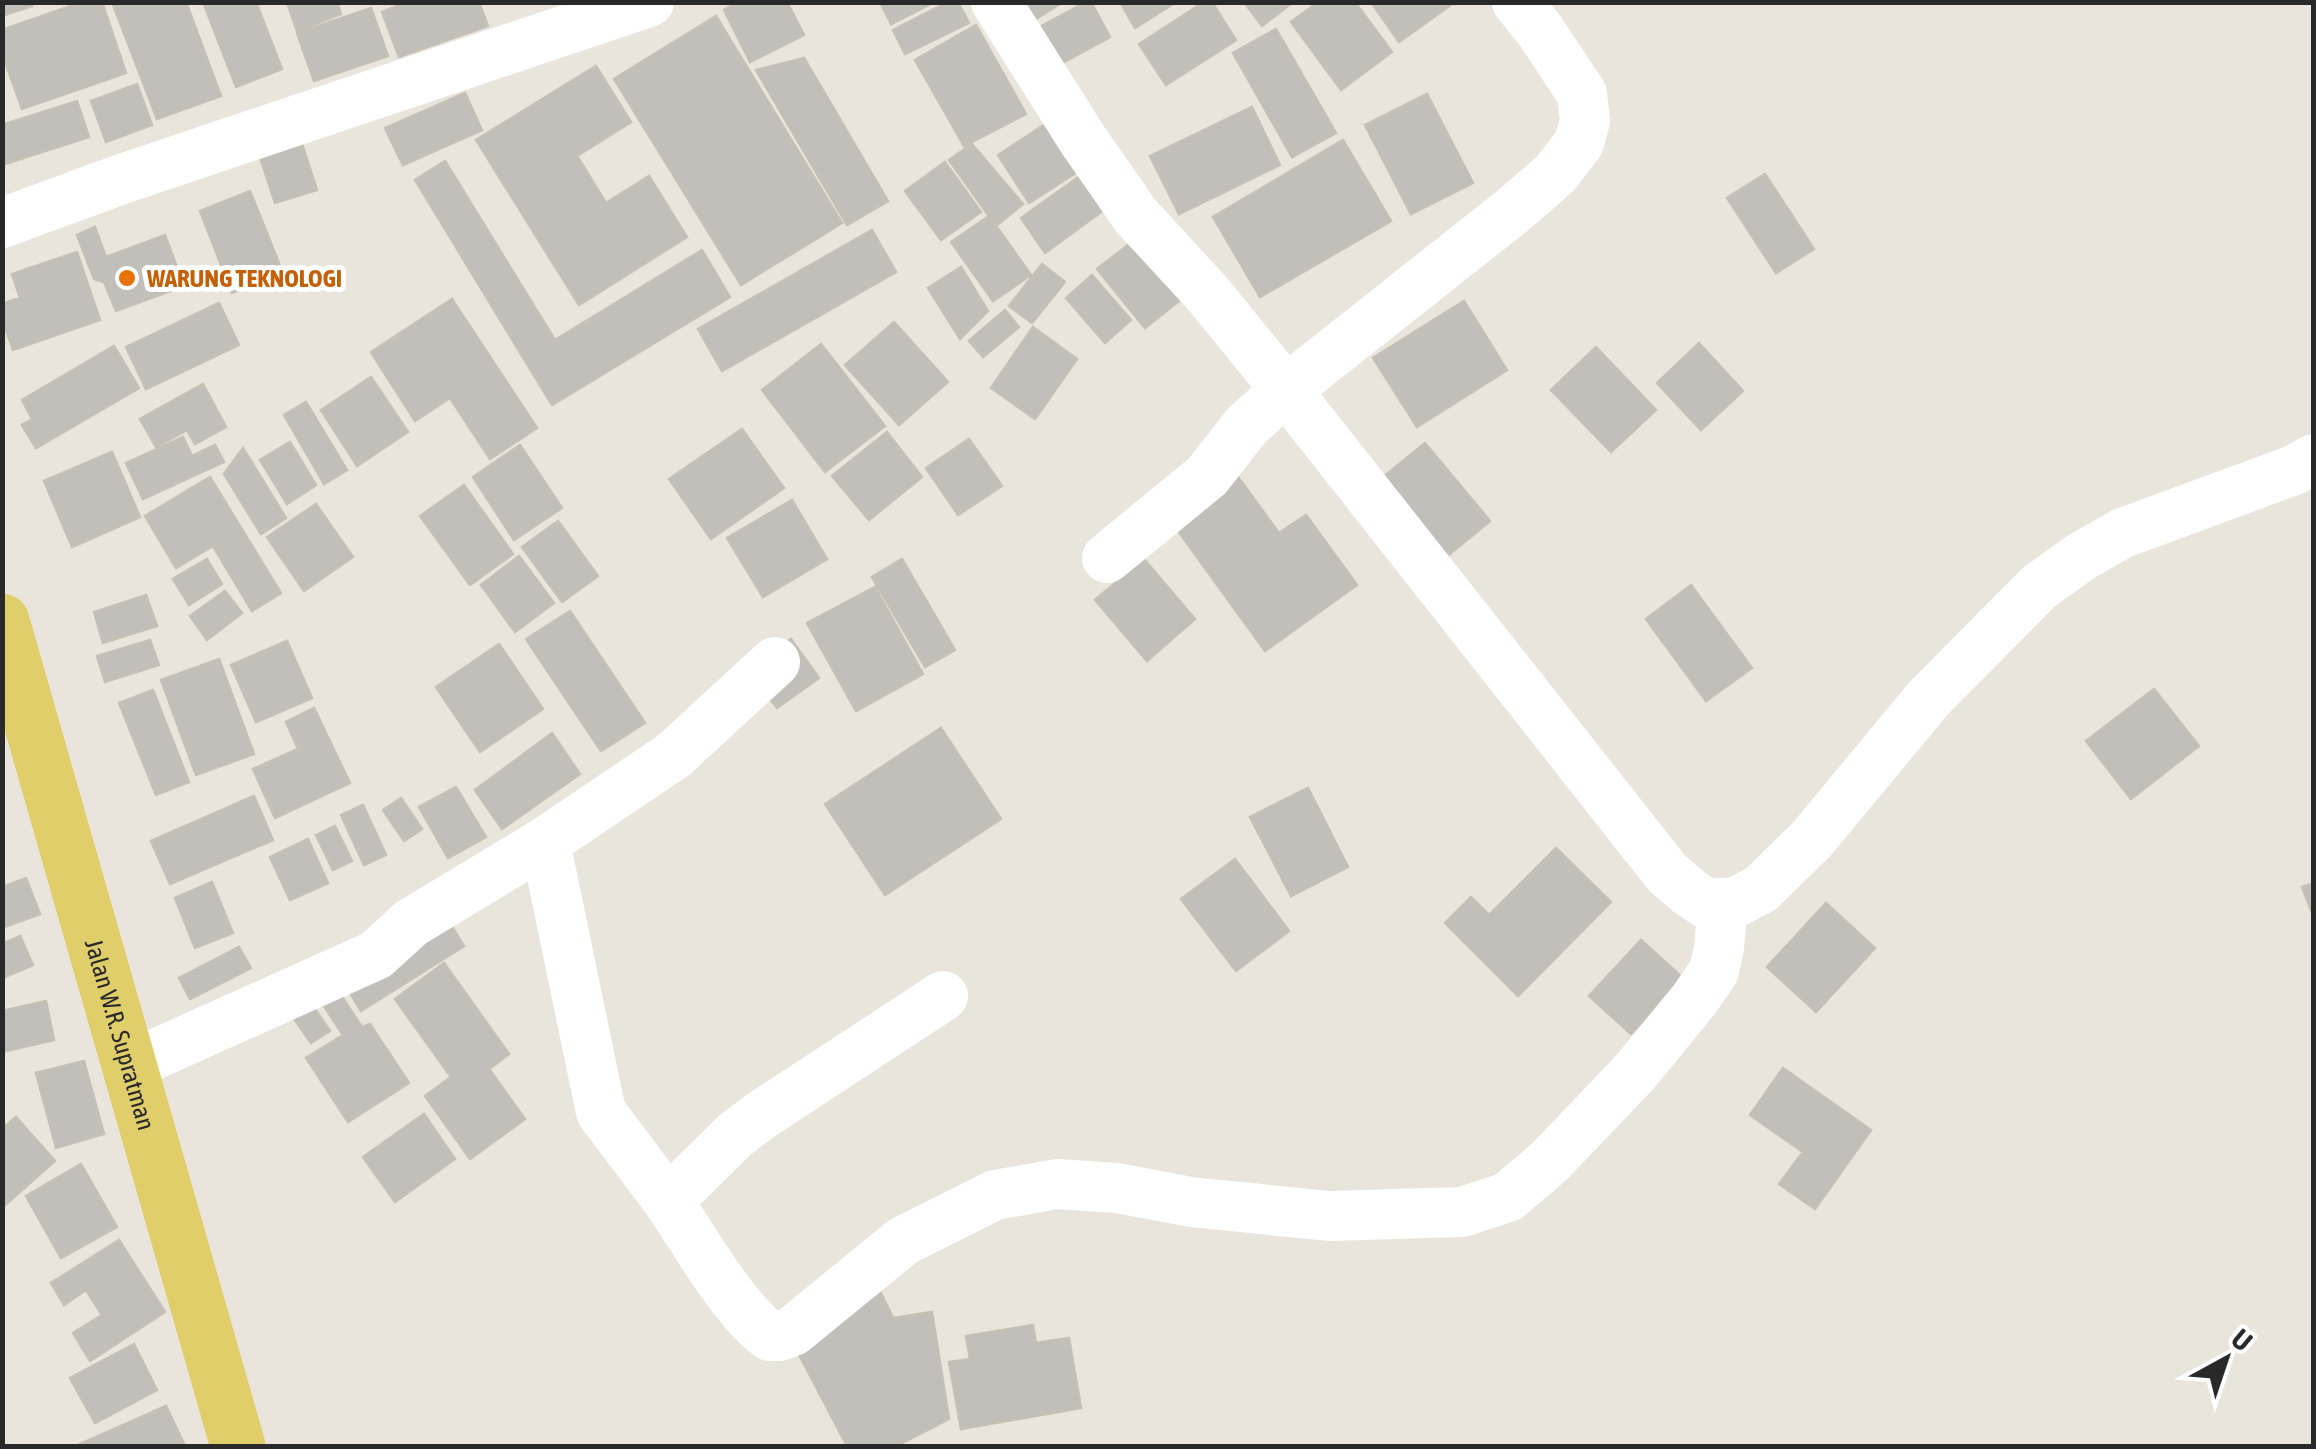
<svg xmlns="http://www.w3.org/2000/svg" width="2316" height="1449" font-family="'Asap Condensed',sans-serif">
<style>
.building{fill:#c2beb9;stroke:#c4c0b6;stroke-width:2.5}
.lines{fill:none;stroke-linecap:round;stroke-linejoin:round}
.street{stroke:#fff;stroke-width:50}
.primary{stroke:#e0ce6b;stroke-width:55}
.food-dot{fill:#e8710a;stroke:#fff;stroke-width:4}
.labels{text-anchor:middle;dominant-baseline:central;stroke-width:10;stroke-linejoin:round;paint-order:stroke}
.food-label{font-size:25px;font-weight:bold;fill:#c56008;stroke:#fff;text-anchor:start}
.street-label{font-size:25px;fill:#292929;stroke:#fff}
</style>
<rect width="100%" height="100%" fill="#e9e5dc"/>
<path class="building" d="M2 2H31L32 6 2 16Z
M82 2H102L126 73 22 109 2 53V30Z
M112 2H186L221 96 157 119Z
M203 2H256L282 69 236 87Z
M287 2H337L341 14 297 31Z
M407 2H479L488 26 399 57 382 12Z
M738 2H787L804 35 750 62 724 10Z
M880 2H935L891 24Z
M948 2H958L969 23 905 54 893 30Z
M1019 2H1063L1031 22Z
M1086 2H1091L1110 37 1055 67 1036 29Z
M1120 2H1176L1135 28Z
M1204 2H1212L1236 40 1166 85 1139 44Z
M1244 2H1293L1262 26Z
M1318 2H1355L1392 52 1341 90 1291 22Z
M1371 2H1455L1399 42Z
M371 8 388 56 314 81 297 33Z
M716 16 842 223 741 285 614 79Z
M976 25 1026 114 964 146 915 60Z
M1276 29 1336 133 1292 157 1233 53Z
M804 58 888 201 847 225 756 70Z
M596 66 631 122 577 156 606 203 649 176 687 237 579 305 476 140Z
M137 84 152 125 106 142 91 101Z
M465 93 482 130 403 165 385 128Z
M1427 94 1473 183 1411 214 1365 125Z
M77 101 89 137 2 165V125Z
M1252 107 1280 165 1179 214 1150 156Z
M1047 123 1079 171 1029 203 998 155Z
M1343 140 1391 221 1260 297 1213 217Z
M302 144 317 190 275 203 260 157Z
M972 144 1023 204 996 226 949 160Z
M445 161 555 340 702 250 730 297 552 405 415 180Z
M945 162 981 212 941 240 905 191Z
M1084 173 1108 207 1045 253 1021 218Z
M1765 174 1814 249 1776 273 1727 198Z
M250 191 283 273 232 293 200 211Z
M989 216 1031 275 993 301 951 242Z
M95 227 106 257 165 235 184 286 116 311 104 282 94 279 77 235Z
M872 230 896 272 722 371 698 329Z
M1137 238 1184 297 1145 328 1097 269Z
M77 252 100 320 13 350 2 319V304L20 298 12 274Z
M1042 264 1065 282 1032 323 1009 306Z
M961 267 988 311 960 339 928 288Z
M1092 275 1131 320 1105 343 1066 298Z
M452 299 537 428 490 459 450 398 415 421 371 352Z
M1464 301 1507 370 1417 427 1373 358Z
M219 303 239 345 146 389 126 347Z
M1005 310 1019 327 983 357 969 341Z
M894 322 948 382 899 425 845 365Z
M1033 327 1077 359 1035 419 991 388Z
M1699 343 1743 391 1701 430 1657 383Z
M821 344 885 426 825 472 762 390Z
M114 346 139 388 36 448 22 425 32 419 22 400Z
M1596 347 1656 410 1611 452 1551 390Z
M371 377 408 432 357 466 321 410Z
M203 384 226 427 195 444 187 430 156 447 140 419Z
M306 402 347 470 324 484 284 415Z
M742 429 784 488 711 539 669 479Z
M887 432 922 477 869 520 832 476Z
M183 437 192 456 215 445 224 462 143 499 126 463Z
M969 439 1002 486 958 515 926 468Z
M290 442 316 485 287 504 260 460Z
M1425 443 1490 521 1446 557 1382 478Z
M520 445 562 508 514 540 473 477Z
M243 448 286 518 261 534 224 474Z
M112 452 140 517 72 547 44 481Z
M1233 470 1279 533 1306 515 1357 585 1265 651 1168 517Z
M210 477 281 593 252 611 213 546 176 568 145 516Z
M464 485 513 554 470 585 420 516Z
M792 500 827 559 763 597 727 538Z
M316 504 353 557 304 591 267 537Z
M558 521 598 576 562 602 522 547Z
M519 556 554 603 515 632 481 585Z
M207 559 222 584 189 605 173 579Z
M902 559 955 650 925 667 872 577Z
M1144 559 1195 619 1147 661 1095 600Z
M1691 585 1752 668 1706 701 1646 619Z
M875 587 923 674 856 711 807 623Z
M225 591 242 613 207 640 190 616Z
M146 595 157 626 103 643 94 612Z
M570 611 645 723 601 751 526 639Z
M791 639 819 678 777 708 748 670Z
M150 640 159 665 105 682 97 656Z
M287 641 312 698 256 722 231 665Z
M499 644 543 709 480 752 436 687Z
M219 659 254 754 196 775 161 680Z
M2154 689 2199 746 2131 799 2086 741Z
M153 690 189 782 156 795 119 703Z
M314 708 350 783 275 818 253 769 298 749 286 722Z
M941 728 1001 819 885 895 825 804Z
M552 733 580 774 502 829 475 790Z
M456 787 486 837 448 858 419 807Z
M1308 788 1348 867 1291 896 1250 817Z
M254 796 273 840 170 884 151 841Z
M401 798 422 829 404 841 383 810Z
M363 805 386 855 364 865 341 815Z
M335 826 352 861 333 870 316 835Z
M308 839 328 883 290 900 270 857Z
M1556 848 1611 902 1518 996 1445 923 1471 897 1489 915Z
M1235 859 1289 931 1236 971 1181 899Z
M26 878 40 914 2 928V887Z
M212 882 233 933 195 948 175 898Z
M2314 883V918L2302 887Z
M1826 903 1875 948 1816 1012 1767 967Z
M440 907 464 946 361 1011 337 972Z
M20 936 33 965 2 978V944Z
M1641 940 1683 978 1631 1034 1589 996Z
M239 947 251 968 190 999 179 978Z
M444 963 509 1054 489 1069 525 1119 470 1159 425 1096 451 1077 395 999Z
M327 974 362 1027 370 1024 409 1083 348 1122 306 1058 343 1035 310 985Z
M305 995 330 1031 311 1043 286 1007Z
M46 1001 54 1040 2 1052V1011Z
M84 1061 104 1134 56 1148 36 1073Z
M1783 1068 1871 1130 1815 1209 1779 1184 1803 1152 1750 1115Z
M424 1114 455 1159 395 1202 363 1157Z
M16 1117 55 1161 3 1207 2 1129Z
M81 1164 117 1227 61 1258 26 1196Z
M119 1240 165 1312 90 1361 73 1333 102 1315 86 1290 64 1305 51 1283Z
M881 1293 893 1318 932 1312 949 1419 896 1446H847L796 1349 819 1322Z
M1033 1325 1036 1343 1069 1338 1081 1408 961 1429 949 1362 970 1359 966 1336Z
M134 1344 157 1390 95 1423 70 1378Z
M166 1406 185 1446H76Z"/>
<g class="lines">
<path class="street" d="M996 2 1083 140 1136 216 1207 293 1286 390 1667 873 1689 892 1707 904 1736 902 1761 889 1812 839 1928 699 2039 587 2082 556 2123 533 2294 470 2314 459
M2 223 122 179 649 2
M1107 558 1207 476 1247 425 1286 390 1516 208 1555 174 1579 143 1585 121 1582 94 1541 32 1517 2
M545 842 601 1112 668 1201
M943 996 760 1116 735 1135 668 1201C695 1241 733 1309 770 1336H780L793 1331 903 1241 995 1195 1057 1184 1117 1188 1191 1202 1329 1216 1462 1212 1508 1197 1549 1162 1635 1072 1694 1000 1714 971 1719 948 1723 903
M129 1066 376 955 411 923 545 842 674 755 775 662"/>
<path class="primary" id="s1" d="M2 621 238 1446"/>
</g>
<circle class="food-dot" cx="127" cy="278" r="10"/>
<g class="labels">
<g class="food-label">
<text x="147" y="278">WARUNG TEKNOLOGI</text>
</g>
<g class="street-label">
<text stroke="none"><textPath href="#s1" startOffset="430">Jalan W.R. Supratman</textPath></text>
</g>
</g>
<rect width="2316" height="1449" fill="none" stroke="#292929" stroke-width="10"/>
<g transform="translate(2226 1359) rotate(40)" stroke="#ffffff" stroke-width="8" paint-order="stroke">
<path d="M0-8L18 38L0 25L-18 38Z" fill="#292929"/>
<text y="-15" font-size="28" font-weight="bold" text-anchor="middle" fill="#292929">U</text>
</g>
</svg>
